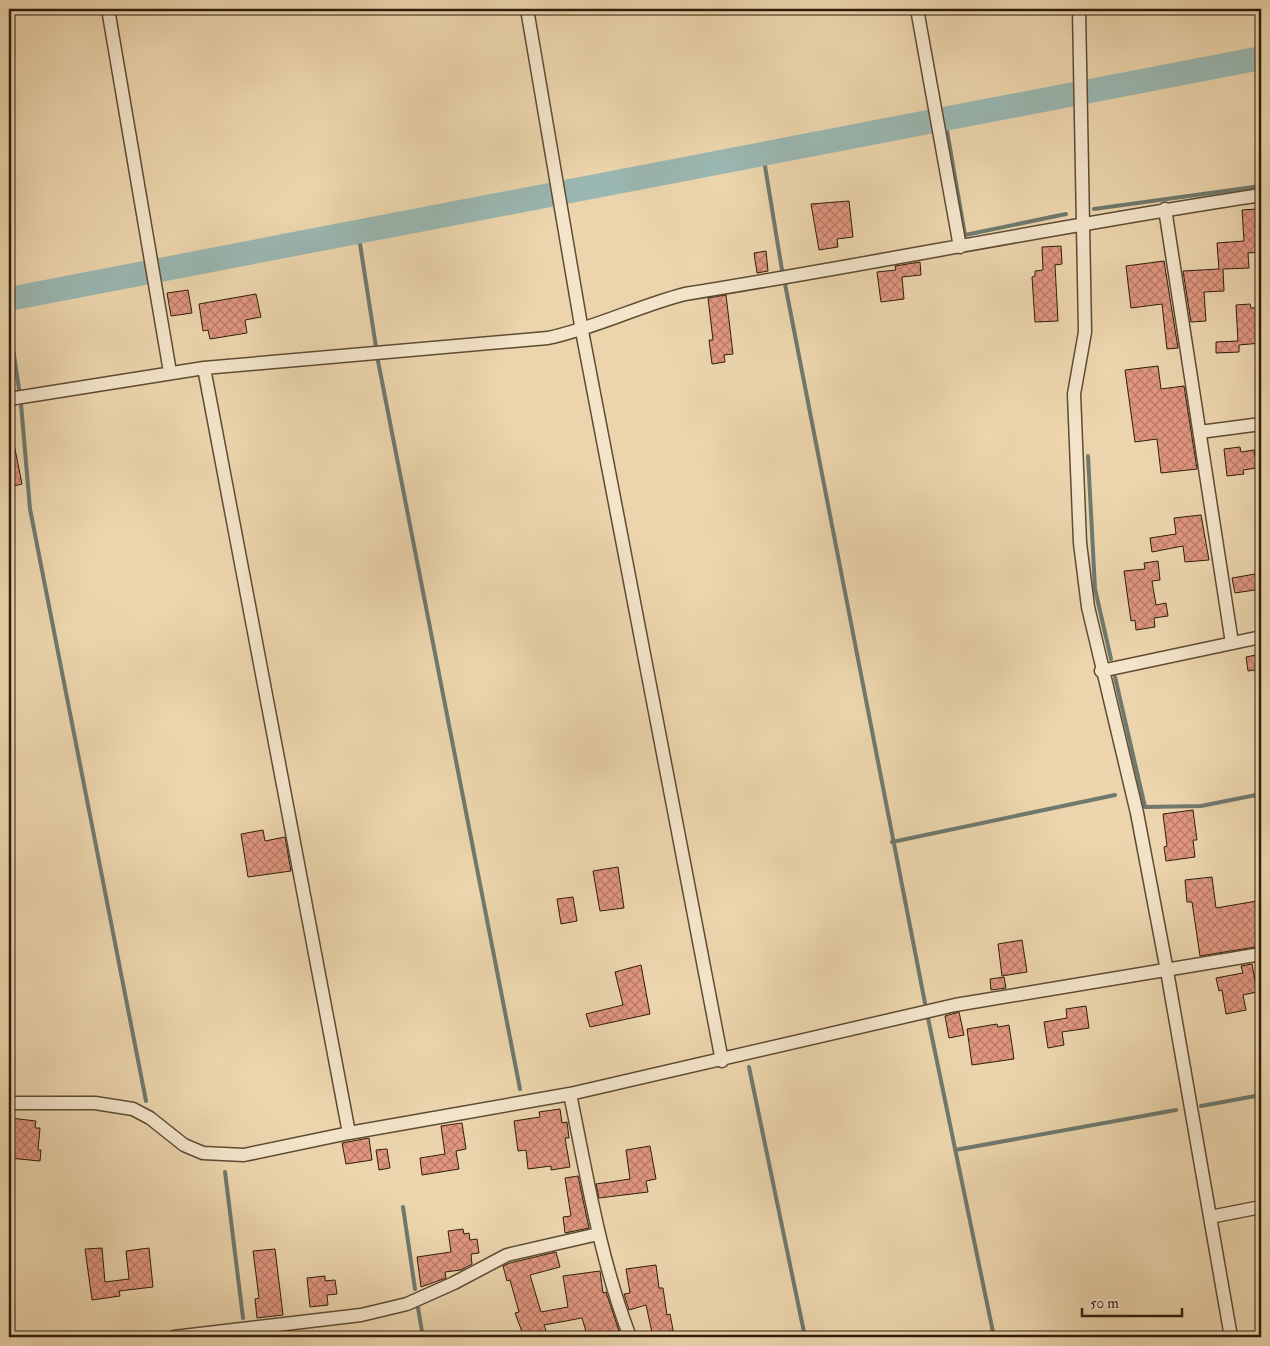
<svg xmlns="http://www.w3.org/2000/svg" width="1270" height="1346" font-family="'IM FELL Double Pica',serif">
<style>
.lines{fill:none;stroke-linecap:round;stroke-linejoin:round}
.stream{stroke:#6f796e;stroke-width:4}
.river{stroke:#9ab7b1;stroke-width:24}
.building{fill:url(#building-cross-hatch);stroke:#2e1d0a}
.minor-casing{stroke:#5e4b33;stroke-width:15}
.minor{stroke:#f3e4ca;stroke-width:12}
</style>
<defs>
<pattern id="building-cross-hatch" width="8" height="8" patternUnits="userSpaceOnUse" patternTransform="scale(1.25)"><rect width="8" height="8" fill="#e19680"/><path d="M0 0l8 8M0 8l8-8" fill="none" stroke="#b77a67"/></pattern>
</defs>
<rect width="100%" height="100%" fill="#ecd5ad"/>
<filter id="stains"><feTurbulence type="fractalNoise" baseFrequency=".004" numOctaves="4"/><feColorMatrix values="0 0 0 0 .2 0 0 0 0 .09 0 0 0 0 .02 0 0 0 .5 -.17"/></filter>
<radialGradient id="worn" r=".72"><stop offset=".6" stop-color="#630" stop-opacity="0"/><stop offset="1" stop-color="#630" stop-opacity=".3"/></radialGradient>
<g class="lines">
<path class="stream" d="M945 119 965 235 1066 214
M763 154 782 270
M1094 209 1261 186
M358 231 376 347
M785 284 925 1003
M9 322 19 389
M378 361 520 1089
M21 404 30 509 146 1101
M1088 456 1095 589 1111 659
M1115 677 1145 807 1201 806 1261 794
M892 842 1115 795
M928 1018 994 1337
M749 1067 805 1337
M1201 1106 1261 1095
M955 1150 1176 1110
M225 1172 243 1318
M403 1207 415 1289
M418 1308 423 1337"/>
<path class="river" d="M9 299 1261 58"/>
</g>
<path class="building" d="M849 201 853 237 837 239 838 247 819 250 811 204Z
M1257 209 1261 252 1248 253 1249 268 1223 269 1224 291 1204 292 1206 321 1191 322 1183 271 1219 269 1217 243 1244 241 1242 210Z
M1061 246 1062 264 1055 265 1058 321 1035 322 1032 277 1035 276V271L1043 270 1042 247Z
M766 251 768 271 757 273 754 253Z
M1164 261 1178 348 1167 349 1162 304 1131 308 1126 266Z
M920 262 921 275 902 277 904 299 881 302 877 272 896 270 895 266Z
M188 290 192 313 171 316 167 293Z
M256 294 261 317 245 320 247 333 210 339 208 330 203 331 199 304Z
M726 295 733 354 724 355 725 362 712 364 709 340H713L708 298Z
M1250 304 1251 308H1261V343L1239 345V352L1216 353V342L1238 341 1236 305Z
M1158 366 1161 389 1184 386 1197 469 1161 473 1157 439 1135 442 1125 370Z
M9 444H14L22 484 9 487Z
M1240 447 1241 452 1254 450 1257 468 1243 470 1244 474 1227 476 1224 449Z
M1201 515 1209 560 1185 562 1183 546 1152 552 1150 538 1176 534 1174 518Z
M1158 561 1160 580 1152 581 1156 605 1166 603 1168 616 1154 618 1155 627 1136 630 1135 620 1131 621 1124 571 1145 569 1144 563Z
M1261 573V589L1235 593 1232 578Z
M1261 654V669L1248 671 1246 657Z
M1193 810 1197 840H1193L1195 857 1166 861 1164 847 1167 846 1163 814Z
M263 830 265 841 285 837 291 871 248 877 241 834Z
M618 867 624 908 600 911 593 871Z
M1212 877 1216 908 1257 901 1259 910H1261V946L1200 956 1192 902H1187L1185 880Z
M573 897 577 921 561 924 557 899Z
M1022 940 1027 972 1002 976 998 944Z
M1252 964 1257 992 1243 995 1246 1010 1226 1014 1222 990 1219 991 1216 978 1243 973 1241 966Z
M641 965 650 1014 590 1027 586 1014 623 1005 615 972Z
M1004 977 1006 988 991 990 990 979Z
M1086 1006 1089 1028 1062 1032 1064 1045 1048 1048 1044 1022 1067 1018 1066 1009Z
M959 1012 964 1035 949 1038 945 1016Z
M997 1024 998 1027 1009 1025 1014 1059 972 1065 967 1029Z
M560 1109 562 1123 567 1122 569 1138H565L570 1167 551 1170V1166L528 1169 526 1150 518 1151 514 1121 540 1117 539 1112Z
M10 1118 36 1121 35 1128H40L38 1150H41L40 1161 9 1158Z
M462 1123 466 1149 456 1151 459 1169 422 1175 420 1158 445 1154 441 1126Z
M369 1138 372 1160 346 1164 342 1143Z
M650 1146 656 1179 646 1181 648 1192 599 1198 596 1184 630 1179 626 1150Z
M387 1149 390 1168 379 1170 376 1150Z
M578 1176 589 1228 565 1233 563 1217 571 1216 565 1178Z
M463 1229 464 1234 469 1233 470 1240 477 1239 479 1253 471 1254 472 1264 461 1270 445 1272 446 1278 421 1287 417 1257 451 1252 448 1231Z
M102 1248 105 1282 129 1279 126 1251 149 1248 153 1287 119 1291 120 1296 92 1300 85 1249Z
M275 1249 283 1315 257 1318 255 1299 259 1298 253 1251Z
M556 1252 560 1267 530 1275 541 1312 568 1307 563 1276 600 1271 603 1293 606 1292 621 1337H592L591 1334 587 1335 582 1318 544 1325 548 1337H524L515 1313 519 1312 510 1280 507 1281 503 1266 510 1263Z
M656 1265 659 1288H663L667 1315 670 1314 674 1335 666 1337H653L646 1305 629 1310 624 1294 630 1293 626 1269Z
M325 1276V1281L335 1280 337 1294 327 1295 328 1305 310 1307 307 1278Z"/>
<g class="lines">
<g class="minor-casing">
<path id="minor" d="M108 9 170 372
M527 9 582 331 722 1061
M917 9 960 247
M1079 9 1085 332 1074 394 1080 543 1088 607 1137 813 1167 971 1231 1337
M1165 209 1232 643
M204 368 349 1133
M9 399 204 368 548 338C596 328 638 306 685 294 877 263 1069 224 1261 195
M1200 432 1261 424
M1101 671 1261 637
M570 1094C587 1176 600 1259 630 1337
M9 1103H95L133 1109 150 1118 184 1145 203 1153 244 1155 349 1133 570 1094 955 1005 1261 954
M1210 1217 1261 1207
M174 1337 361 1315 407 1304 454 1283 507 1255 598 1234"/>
</g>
<use href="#minor" class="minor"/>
</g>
<rect width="1270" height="1346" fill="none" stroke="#ecd5ad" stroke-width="30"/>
<rect x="10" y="10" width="1250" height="1326" fill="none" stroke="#2e1d0a" stroke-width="2.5"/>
<rect x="15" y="15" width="1240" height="1316" fill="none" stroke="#2e1d0a"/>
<path d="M1082 1308v8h100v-8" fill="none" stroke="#2e1d0a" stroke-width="2.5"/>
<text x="1090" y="1308" font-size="15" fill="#2e1d0a" stroke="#f3e4ca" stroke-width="4" paint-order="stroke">50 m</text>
<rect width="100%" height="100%" filter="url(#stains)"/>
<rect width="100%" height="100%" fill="url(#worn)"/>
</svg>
